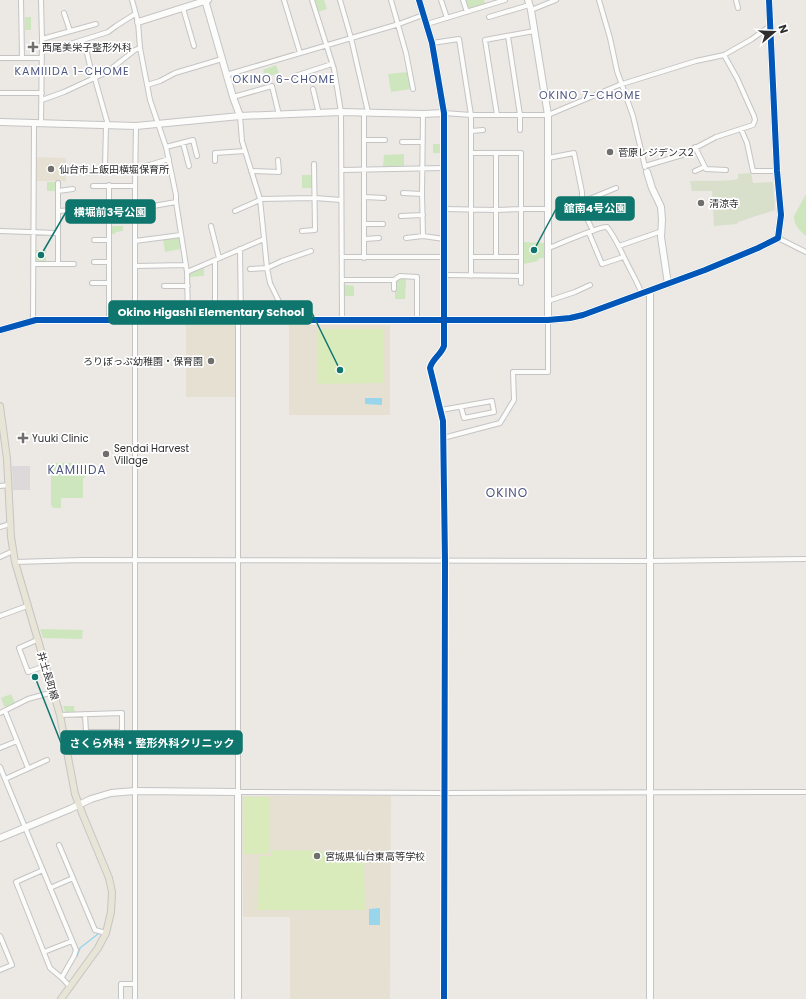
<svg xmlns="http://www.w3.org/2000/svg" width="806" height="999" font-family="Poppins,'Noto Sans JP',sans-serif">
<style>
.industrial{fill:#dcd9db}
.education{fill:#e6e0d3}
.green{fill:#cee6be}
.cemetery{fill:#d8e0cc}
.pitch{fill:#d9eabb}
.water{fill:#99d6ec}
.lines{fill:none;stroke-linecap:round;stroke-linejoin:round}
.stream{stroke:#99d6ec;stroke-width:1.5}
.street-casing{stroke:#c5c4c5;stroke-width:6}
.secondary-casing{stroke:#c5c4c5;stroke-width:8}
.primary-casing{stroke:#c6c5c4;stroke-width:8}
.street{stroke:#fcfcfb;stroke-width:4}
.secondary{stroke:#fcfcfb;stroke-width:6}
.primary{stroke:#e8e4d6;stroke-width:6}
.cycleway-casing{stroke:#fff;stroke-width:8}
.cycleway{stroke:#0057b8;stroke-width:6}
.poi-dot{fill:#706f6e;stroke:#fff;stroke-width:1.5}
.labels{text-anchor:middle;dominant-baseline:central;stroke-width:3.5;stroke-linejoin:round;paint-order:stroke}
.poi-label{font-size:10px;fill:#2e2e2e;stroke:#fff;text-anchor:start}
.street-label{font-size:10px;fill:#2e2e2e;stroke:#fff}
.neighbourhood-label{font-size:11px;letter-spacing:1px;fill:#4d5680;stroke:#fff}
.quarter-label{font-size:12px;letter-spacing:1px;fill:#4d5680;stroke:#fff}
.leader{fill:none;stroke:#0f766e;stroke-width:1.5}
.callout-dot{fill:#0f766e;stroke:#fff;stroke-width:1.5}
.callout{fill:#0f766e;stroke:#0f766e;stroke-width:1.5}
.callout-label{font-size:11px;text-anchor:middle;font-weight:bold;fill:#fff}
</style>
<rect width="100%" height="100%" fill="#ece8e4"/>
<path class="industrial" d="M12 466H30V490H13Z"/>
<path class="education" d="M35 157 66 158V181H35Z
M186 324 236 325V397H186Z
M289 325H390V415H289Z
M242 796H391L390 999H290V917H243Z"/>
<path class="green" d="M313 0H324L327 9 318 12Z
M464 0H484L485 4 467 10Z
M25 17H31V30H25Z
M276 65 279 73 270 76 268 73 264 74 263 70Z
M408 72 411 89 391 92 388 74Z
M433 144H440L441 153H433Z
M404 154V167H383L384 155Z
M302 175H312V188H302Z
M47 182H56V191H47Z
M806 194V236C800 231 793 224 794 216Z
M111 226H123V231L116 232 115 234H111Z
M175 237 179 238 180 249 165 252 163 239Z
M523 242 545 243V258H539L538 261 524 264Z
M35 250H46V261H38L35 259Z
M204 267V276L190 277V274Z
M400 278 406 279 405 299H395V282Z
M346 285 354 286V296H344L343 287Z
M51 463H83L86 465V476L83 479V498H61V508H51L54 507 51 506Z
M40 629 83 630 82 639 43 638Z
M11 694 15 703 7 707 4 706 1 698Z
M63 706H74L75 713 67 714 65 712Z"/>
<path class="cemetery" d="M751 173 753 183 773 182 775 210 738 222 737 224 714 226 712 191H692L690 181C706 180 722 182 738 179V174Z"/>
<path class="pitch" d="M317 329H383L384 383 317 384Z
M246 797H269L270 852 267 854H243V799Z
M271 850 364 852 365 910H258L259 856H271Z"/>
<path class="water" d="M365 398H382V405L365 404Z
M380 908V925H369V909Z"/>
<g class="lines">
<path class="stream" d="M77 956 80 948 98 934"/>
<g class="street-casing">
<path id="street" d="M21 0 22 58
M41 0 42 39 41 123
M132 0 138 22 140 48 150 100 166 147 176 195V202L187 272 188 319
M284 0 300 53
M312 0 334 69 341 112 342 320
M340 0 351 38 368 112
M391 0 406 53 413 89
M441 0 447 18
M463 0 467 12
M599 0 610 38 617 71 633 116 645 167
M736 0 738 8
M183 8 194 46
M531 10 556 0
M64 13 70 31
M489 17 529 5
M427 24 505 0
M508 36 520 115V130
M42 39 96 24
M84 40 93 79
M432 43 459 39 471 115V276
M70 44 108 32 116 26 135 14
M0 58H42
M226 75 399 24 423 15
M295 76 332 64
M95 79 108 125
M147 85 160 81 175 73 222 59
M313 89 319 114
M0 93H42
M233 97 272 86 279 115
M42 100 64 92 107 72 135 50 140 48
M444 113 471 115H548L619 85 696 61 724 55 752 39 770 26
M423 114 422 194 423 236
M497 115 485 40 534 31
M240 116 242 141 260 199 267 268 270 283 288 320
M741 129 747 143 753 171H777
M471 131 483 130
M364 140H385
M402 142H423
M183 143 189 166
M166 147 193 140 197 156
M695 147 706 169 726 170
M471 153H521V283
M496 153V256
M548 158 574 153 582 192V208L593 231
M215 161V153L245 151
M645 166 682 155 716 137 753 125 755 120 754 116 737 78 724 55
M105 167 106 125
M136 169 169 159
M342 170 444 168
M251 171 279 172 278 160
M695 171 704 167
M58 183V263
M93 186H135
M58 191 73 189
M403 193 422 194
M365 197 384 198
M260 199 315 198 341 200
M582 202 616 188
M444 209 496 210 521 209H548
M58 211 109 208 136 209 176 202
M235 211 260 200
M401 216 423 215
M364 224H383
M211 226 219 258
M0 231 57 233
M302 231 315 230 314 164
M589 233 602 264 623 257
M406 238 423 236 444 239
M778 238 806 252
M365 239 379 238
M94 240H109
M135 241 181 235
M619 246 662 231
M549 248C559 244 600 226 607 227 615 237 619 247 624 257 630 270 637 281 642 294
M240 249 241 320
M342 257H444
M471 257H521
M364 258V112
M215 261V319
M94 262H109
M33 264H74
M136 266 186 265
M250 269 267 268 282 261 311 251
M187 272 264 239
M444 275 521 276
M342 280H394L400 276 417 277V320
M394 280V289
M92 283H109
M164 286H188
M548 301 575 292 590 285
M33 320 34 123
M109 320V185
M238 320V792L444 793 806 792
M441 410 492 401 494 412 464 418 461 407
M443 438 500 423 514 400 513 372H548V320
M0 486 9 485
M0 527 10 524
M0 557 13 551
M15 562 82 560 650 561 806 559
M0 616 27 606
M37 640 19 648 28 672 45 666
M5 711 28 768
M0 713 28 699 53 692
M60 715 122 713V732H86L85 714
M0 748 17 741
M0 767 76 950 74 956 62 977
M5 779 47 760
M59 845 95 930 106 933
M43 870 16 882 50 968 63 979 70 987
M50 888 73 878
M0 936 12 965 0 970
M44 952 72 941
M121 999V984H135
M135 999V186L136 126
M444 999 445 561 443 421 430 368 431 363 443 350 444 320"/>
</g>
<g class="secondary-casing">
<path id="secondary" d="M205 0 233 97 240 116
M419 0 432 43 444 113V320
M528 0 531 10 548 115V320
M138 22 208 0
M0 122 136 126 240 116 341 112 423 114 444 113
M647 172 652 188 661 207 662 220 661 237 668 284
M0 330 36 320H548L570 318 583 315 705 270 758 248 778 238 781 215 777 171 769 0
M0 838 70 809 91 799 111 793 135 791 238 792V999
M650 999V291"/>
</g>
<g class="primary-casing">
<path id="primary" d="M0 406 7 459 11 537 15 562 60 715 75 794 82 813 109 878 112 892 111 912 106 933 98 948 61 999"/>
</g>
<use href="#street" class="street"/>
<use href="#secondary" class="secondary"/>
<use href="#primary" class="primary"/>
<g class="cycleway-casing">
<path id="cycleway" d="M419 0 432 43 444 113V346C441 355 432 359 430 368L443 421 445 561 444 999
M0 330 36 320H548L570 318 583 315 705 270 758 248 778 238 781 215 777 171 769 0"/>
</g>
<use href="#cycleway" class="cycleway"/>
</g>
<g class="poi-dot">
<path d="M31 41h4v4h4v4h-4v4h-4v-4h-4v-4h4z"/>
<circle cx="610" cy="152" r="4"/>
<circle cx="51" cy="169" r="4"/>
<circle cx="701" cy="203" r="4"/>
<circle cx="211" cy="361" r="4"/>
<path d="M21 432h4v4h4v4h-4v4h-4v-4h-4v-4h4z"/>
<circle cx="106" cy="454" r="4"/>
<circle cx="317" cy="856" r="4"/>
</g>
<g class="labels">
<g class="poi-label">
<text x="42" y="47">西尾美栄子整形外科</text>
<text x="618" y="152">菅原レジデンス2</text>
<text x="59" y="169">仙台市上飯田横堀保育所</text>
<text x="709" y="203">清涼寺</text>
<text x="203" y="361" text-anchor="end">ろりぽっぷ幼稚園・保育園</text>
<text x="32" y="438">Yuuki Clinic</text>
<text x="114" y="448">Sendai Harvest<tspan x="114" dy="12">Village</tspan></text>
<text x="325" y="856">宮城県仙台東高等学校</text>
</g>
<g class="street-label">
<text transform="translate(48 676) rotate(73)">井土長町線</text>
</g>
<g class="neighbourhood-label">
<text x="72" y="71">KAMIIIDA 1-CHOME</text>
<text x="284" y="79">OKINO 6-CHOME</text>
<text x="590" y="95">OKINO 7-CHOME</text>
</g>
<g class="quarter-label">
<text x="77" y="469">KAMIIIDA</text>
<text x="507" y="492">OKINO</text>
</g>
</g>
<path class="leader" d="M534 250L556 209M41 255L66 212M340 370L312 313M35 677L61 743"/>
<g class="callout-dot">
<circle cx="534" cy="250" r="4"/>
<circle cx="41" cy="255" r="4"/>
<circle cx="340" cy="370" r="4"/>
<circle cx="35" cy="677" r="4"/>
</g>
<g class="callout">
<rect x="556" y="197" width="78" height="23" rx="4"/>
<rect x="66" y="200" width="89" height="23" rx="4"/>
<rect x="109" y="301" width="203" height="23" rx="4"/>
<rect x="61" y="731" width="181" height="23" rx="4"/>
</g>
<g class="callout-label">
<text x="595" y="212">舘南4号公園</text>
<text x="110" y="216">横堀前3号公園</text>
<text x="211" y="316">Okino Higashi Elementary School</text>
<text x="152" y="747">さくら外科・整形外科クリニック</text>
</g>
<g transform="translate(774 32) rotate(71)" stroke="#ffffff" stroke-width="3" paint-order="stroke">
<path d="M0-3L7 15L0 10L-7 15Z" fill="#2e2e2e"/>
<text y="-6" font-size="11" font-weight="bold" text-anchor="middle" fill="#2e2e2e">N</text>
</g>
</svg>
